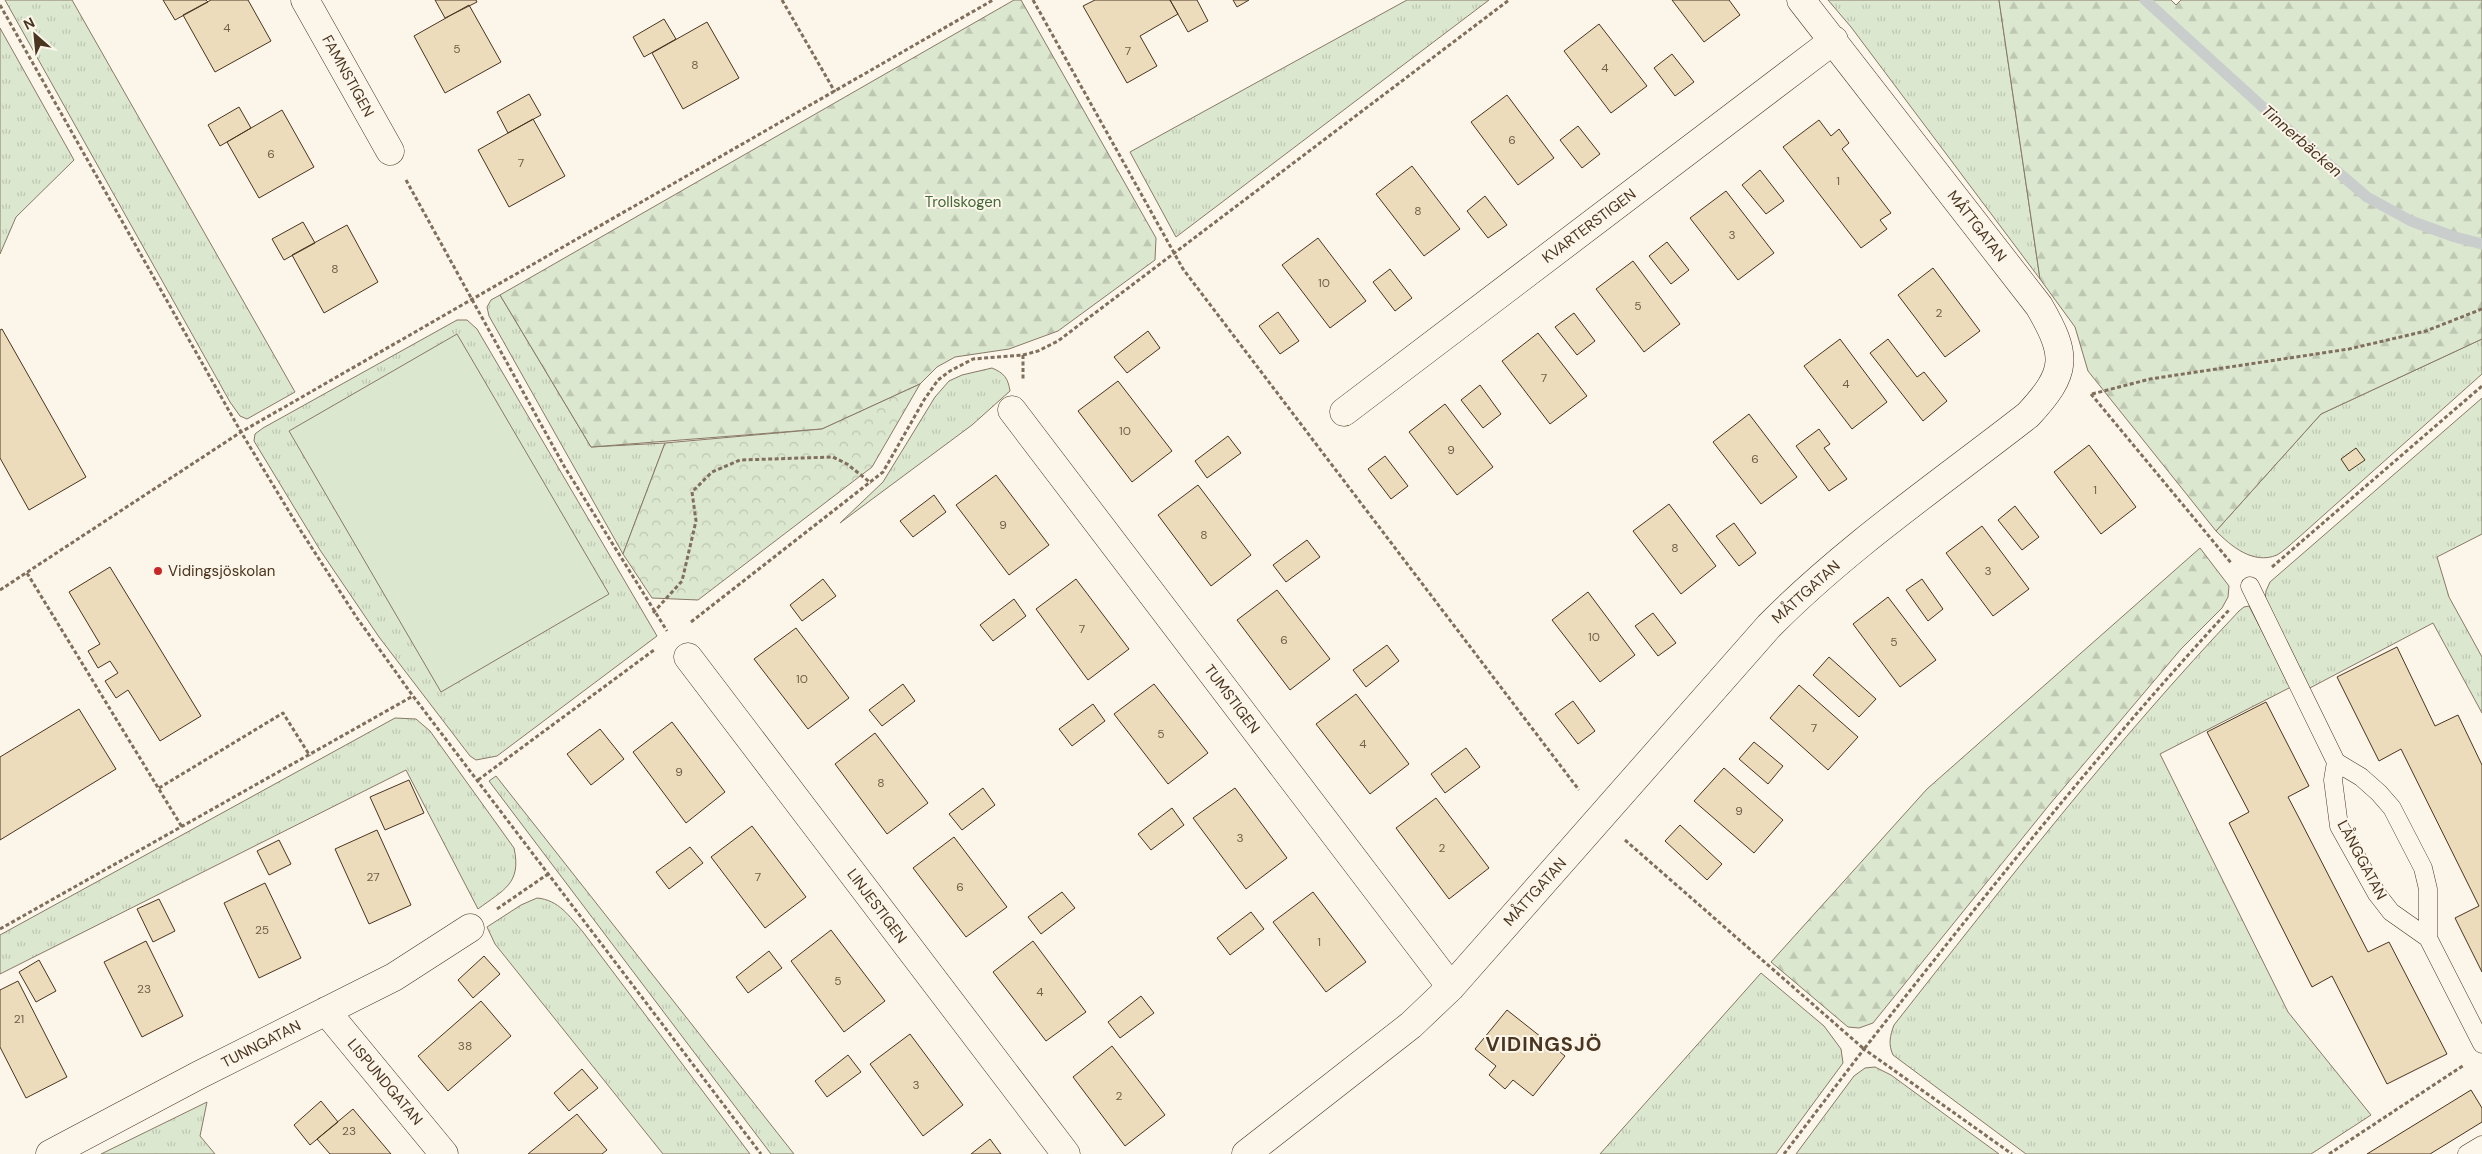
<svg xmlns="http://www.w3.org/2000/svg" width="2482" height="1154" font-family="'DM Sans',sans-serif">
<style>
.grass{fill:url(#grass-tufts);stroke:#887966}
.forest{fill:url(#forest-firs);stroke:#887966}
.park{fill:url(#park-crowns);stroke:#887966}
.pitch{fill:#dce7d0;stroke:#887966}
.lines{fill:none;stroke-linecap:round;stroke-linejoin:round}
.stream{stroke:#c9cecd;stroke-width:11}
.building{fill:#ecdcbc;stroke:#4a3520}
.service-casing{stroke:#4a3520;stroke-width:19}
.minor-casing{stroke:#4a3520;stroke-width:29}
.path{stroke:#7f6f5c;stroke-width:3;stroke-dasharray:4 2.5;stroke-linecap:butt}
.service{stroke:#fbf6e9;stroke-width:18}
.minor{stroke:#fbf6e9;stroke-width:28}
.poi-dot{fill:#c62828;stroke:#fbf6e9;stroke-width:2}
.labels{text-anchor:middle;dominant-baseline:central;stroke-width:4;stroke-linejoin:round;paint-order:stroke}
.number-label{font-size:12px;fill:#725f47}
.street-label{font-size:15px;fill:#4a3520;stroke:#fbf6e9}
.park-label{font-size:15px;fill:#436837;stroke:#fbf6e9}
.poi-label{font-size:15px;fill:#4a3520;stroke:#fbf6e9;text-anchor:start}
.water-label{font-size:16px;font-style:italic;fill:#4a3520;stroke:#fbf6e9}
.district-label{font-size:20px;font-weight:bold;letter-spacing:1px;fill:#4a3520;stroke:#fbf6e9}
</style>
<defs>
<pattern id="grass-tufts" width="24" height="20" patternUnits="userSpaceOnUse" patternTransform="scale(1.25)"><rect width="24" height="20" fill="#dce7d0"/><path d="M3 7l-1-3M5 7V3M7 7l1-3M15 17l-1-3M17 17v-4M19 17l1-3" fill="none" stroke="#bec7b2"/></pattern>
<pattern id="forest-firs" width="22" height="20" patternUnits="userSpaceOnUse" patternTransform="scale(1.25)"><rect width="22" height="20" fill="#dce7d0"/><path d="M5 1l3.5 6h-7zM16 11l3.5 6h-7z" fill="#bec7b2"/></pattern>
<pattern id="park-crowns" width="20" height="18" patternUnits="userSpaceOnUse" patternTransform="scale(1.25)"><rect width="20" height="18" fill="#dce7d0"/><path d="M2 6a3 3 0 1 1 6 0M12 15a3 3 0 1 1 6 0" fill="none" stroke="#bec7b2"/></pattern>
</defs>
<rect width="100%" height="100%" fill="#fbf6e9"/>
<path class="grass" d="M5 0H72L295 392 247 419 240 416 230 402Z
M1407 0H1489L1176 237 1130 152Z
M1828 0H1999L2040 279 1851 27Z
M0 28 74 160 16 217 0 254Z
M500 295 591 447 665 443 623 554 489 316 487 307 491 300Z
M457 320H467L477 329 657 636 497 756 476 760 470 756 379 637 320 550 254 441 255 434 263 428Z
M2482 339V374L2298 538C2292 543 2284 551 2277 555 2253 565 2231 546 2216 531L2321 414Z
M992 368C1004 373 1008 378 1010 391L972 425 840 523 883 482 935 397 949 381 962 375Z
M2482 398V534L2437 557 2449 597 2482 657V713L2433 623 2308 689 2265 601 2266 591 2270 582Z
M2249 606 2291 687 2160 754 2288 1012 2371 1115 2311 1154H2026L1893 1055C1888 1044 1890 1036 1894 1025 2005 884 2115 742 2239 611L2244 607Z
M395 718 416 719 430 731 514 848C522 884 503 890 478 909L406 770 0 974V935Z
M496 776 794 1154H771L489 781Z
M537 898C559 900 569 916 583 932L750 1154H663L495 944 487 927 521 905Z
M1761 973 1824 1026 1841 1049 1843 1063 1776 1154H1600Z
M1875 1067 1891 1075 1999 1154H1796L1854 1076 1865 1068Z
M207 1102 200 1136 215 1154H101Z"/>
<path class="forest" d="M1014 0H1021L1156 238 1155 260 1058 331 1009 349 955 357 937 367 920 384 822 429 591 447 500 295Z
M1999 0H2171L2176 5 2181 0H2482V339L2321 414 2216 531 2088 371 2075 327 2040 279Z
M2200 548 2229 586 2228 597 2222 608 2181 649 2050 804 1873 1023 1859 1028 1848 1027 1771 962 1927 789Z"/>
<path class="park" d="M920 384 872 467 698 600 652 598 623 554 665 443 822 429Z"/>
<path class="pitch" d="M457 334 609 594 441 692 289 431Z"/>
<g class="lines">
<path class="stream" d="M2145 0 2277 120 2367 197 2411 221 2455 237 2482 244"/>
</g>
<path class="building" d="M163 0H206L208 2 175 20Z
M211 0H248L271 41 215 72 183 15Z
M435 0H476L477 2 445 18Z
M1095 0H1170L1178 14 1140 36 1157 66 1127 83 1083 6Z
M1170 0H1197L1208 21 1188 32Z
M1233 0H1249L1237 7Z
M1672 0H1729L1740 15 1704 42Z
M469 5 501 62 445 93 414 36Z
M664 19 676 39 644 57 633 37Z
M707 22 739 78 683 109 652 53Z
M1599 24 1647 86 1611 113 1564 51Z
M1672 54 1694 82 1675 96 1654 68Z
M529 94 541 115 508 133 497 112Z
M1507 95 1554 158 1518 185 1471 122Z
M239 107 251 128 220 146 208 125Z
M282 110 314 167 259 198 227 142Z
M533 119 565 176 509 207 478 150Z
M1819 120 1831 136 1839 129 1849 143 1842 149 1891 213 1880 220 1887 229 1861 248 1783 147Z
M1578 126 1600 154 1582 168 1560 140Z
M1412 166 1460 229 1424 256 1376 194Z
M1760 170 1784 201 1766 214 1742 185Z
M1726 191 1774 253 1738 280 1690 218Z
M1485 196 1507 225 1488 238 1467 211Z
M303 222 315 243 284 260 272 239Z
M347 225 378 282 324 313 292 255Z
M1318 238 1366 301 1330 328 1282 265Z
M1667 242 1689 270 1671 284 1649 256Z
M1633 261 1680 324 1644 352 1596 289Z
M1933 268 1980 331 1945 357 1898 295Z
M1390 269 1412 298 1395 311 1373 282Z
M1278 312 1299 341 1280 354 1259 326Z
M1574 313 1595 341 1577 355 1555 327Z
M2 329 86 477 29 510 0 458V330Z
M1148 331 1160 348 1127 373 1114 357Z
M1538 333 1587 396 1550 424 1502 361Z
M1840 339 1887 402 1852 429 1804 366Z
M1888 339 1917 377 1924 372 1947 401 1923 421 1870 353Z
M1118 381 1172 451 1132 482 1078 411Z
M1480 385 1501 414 1483 428 1461 400Z
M1445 404 1493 467 1457 495 1409 432Z
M1749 414 1797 477 1761 504 1713 442Z
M1819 429 1830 444 1824 448 1847 479 1829 491 1796 446Z
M1228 436 1241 453 1207 478 1195 461Z
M2089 445 2136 507 2101 534 2054 472Z
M2356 448 2365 460 2349 471 2341 459Z
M1385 456 1408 486 1391 499 1368 469Z
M996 475 1049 545 1009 575 956 505Z
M1198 485 1251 555 1211 586 1158 515Z
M934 495 946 512 913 537 900 521Z
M1669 504 1716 566 1681 594 1633 531Z
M2015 506 2039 537 2022 550 1998 520Z
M1734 523 1756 553 1739 566 1716 536Z
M1982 526 2029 589 1993 616 1946 553Z
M1307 540 1320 557 1286 582 1273 565Z
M110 567 201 716 160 741 128 690 116 698 105 681 118 673 110 661 98 668 88 651 100 644 69 592Z
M823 579 836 596 802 621 790 605Z
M1076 579 1129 649 1088 680 1036 609Z
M1922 579 1943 609 1928 621 1906 590Z
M1277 590 1330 659 1290 690 1237 620Z
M1588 592 1635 655 1600 682 1552 620Z
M1888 597 1936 660 1900 687 1853 624Z
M1014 599 1026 616 993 641 980 625Z
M1653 613 1676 643 1658 656 1635 626Z
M796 628 849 698 808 729 754 659Z
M1387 645 1399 661 1366 687 1353 670Z
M2397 647 2435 726 2458 715 2482 765V972L2455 918 2479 906 2401 749 2379 761 2337 677Z
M1829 657 1876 699 1859 717 1813 675Z
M903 684 915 701 882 726 869 710Z
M1154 684 1208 753 1168 784 1114 714Z
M1799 685 1858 737 1828 770 1770 718Z
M1356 694 1409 764 1370 794 1316 724Z
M1573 701 1595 731 1578 744 1555 714Z
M2266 702 2309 786 2288 797 2298 816 2368 952 2389 942 2447 1054 2387 1084 2332 976 2312 987 2229 823 2249 812 2207 732Z
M1093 704 1105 721 1072 746 1059 729Z
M79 709 116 769 0 840V757Z
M672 722 725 792 686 823 633 752Z
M600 729 624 759 591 785 567 754Z
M875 733 928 803 887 834 835 764Z
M1754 742 1783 766 1768 784 1739 759Z
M1466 748 1480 767 1445 793 1431 774Z
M1724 768 1783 820 1754 853 1694 801Z
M409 780 424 813 385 830 370 797Z
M983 788 995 805 962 830 949 814Z
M1235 788 1287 858 1246 889 1193 818Z
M1436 798 1489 868 1449 899 1396 828Z
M1172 808 1184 825 1151 850 1138 834Z
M1680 825 1722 864 1707 880 1665 841Z
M752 826 806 897 765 928 711 857Z
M377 830 411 905 369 924 335 849Z
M954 837 1007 907 966 937 913 868Z
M279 840 291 864 269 875 257 851Z
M690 847 703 863 669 889 656 872Z
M265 883 301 958 259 978 224 903Z
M1062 892 1075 908 1041 934 1028 917Z
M1313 892 1366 962 1326 992 1273 922Z
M159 899 175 931 153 942 137 909Z
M1251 912 1264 929 1230 955 1217 938Z
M831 930 885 1001 844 1032 791 961Z
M146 941 183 1016 142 1037 104 962Z
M1033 941 1086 1012 1046 1041 993 972Z
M769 951 782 968 748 993 736 977Z
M484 956 500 974 473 998 458 980Z
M39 960 56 991 36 1002 19 972Z
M18 981 67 1077 26 1098 0 1047V990Z
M1141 996 1154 1013 1120 1038 1108 1022Z
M481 1001 511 1036 448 1091 418 1056Z
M1507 1010 1565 1056 1533 1096 1513 1080 1505 1089 1489 1075 1496 1066 1475 1049Z
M910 1034 963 1105 923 1136 870 1064Z
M1112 1046 1165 1115 1125 1146 1073 1077Z
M848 1055 861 1072 827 1097 815 1081Z
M582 1069 598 1088 569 1111 554 1093Z
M2471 1090 2482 1108V1122L2430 1154H2367Z
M321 1101 338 1122 310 1145 294 1125Z
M353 1109 391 1154H330L317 1139Z
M577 1114 607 1150 602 1154H528Z
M990 1139 1001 1154H971Z"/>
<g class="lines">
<g class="service-casing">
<path id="service" d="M2250 586 2336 762 2361 777 2379 793 2392 808 2423 868 2428 889V938L2482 1044
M2336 762 2333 780 2339 826 2377 894 2391 912 2428 938
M2467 1154 2482 1145"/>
</g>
<g class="minor-casing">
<path id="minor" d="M305 0 390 151
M1012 410 1451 987
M1344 412 1834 40
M688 657 1066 1154
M326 1011 444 1154
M50 1154 199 1075 394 977 470 928
M1246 1154 1411 1025 1451 987 1769 626C1847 547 1941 483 2028 415 2068 372 2068 356 2039 306L1801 0"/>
</g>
<path class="path" d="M782 0 835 92
M1033 0 1183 269 1579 790
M0 5 241 432 299 528 357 618 413 696 761 1154
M406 180 564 466 667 631
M1023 355 1038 351 1058 341 1509 0
M2091 394 2232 564
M2092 394 2150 379 2349 349 2426 331 2482 309
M2272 567 2482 386
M27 573 182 827
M0 590 241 432 993 0
M653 613 682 581 696 521 692 492 712 472 740 460 833 457 847 464 871 483
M691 622 883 472 924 400 938 380 950 371 973 359 1023 355V380
M478 780 654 650
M159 788 283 713 310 756
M1625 840 1864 1049C1982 899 2100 750 2229 610
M497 909 548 874
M0 929 413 696
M1784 1154 1864 1049 2012 1154
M2329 1154 2464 1065"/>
<use href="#service" class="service"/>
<use href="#minor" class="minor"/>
</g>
<circle class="poi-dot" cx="158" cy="571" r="5"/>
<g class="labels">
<g class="number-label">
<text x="227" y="28">4</text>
<text x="457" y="49">5</text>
<text x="1128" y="51">7</text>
<text x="695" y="65">8</text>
<text x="1605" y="68">4</text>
<text x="1512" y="140">6</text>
<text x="271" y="154">6</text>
<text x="521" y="163">7</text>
<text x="1838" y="181">1</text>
<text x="1418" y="211">8</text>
<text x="1732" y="235">3</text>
<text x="335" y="269">8</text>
<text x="1324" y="283">10</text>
<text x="1638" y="306">5</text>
<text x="1939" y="313">2</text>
<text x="1544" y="378">7</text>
<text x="1846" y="384">4</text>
<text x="1125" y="431">10</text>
<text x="1451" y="450">9</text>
<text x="1755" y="459">6</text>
<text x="2095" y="490">1</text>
<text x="1003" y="525">9</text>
<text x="1204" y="535">8</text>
<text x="1675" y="548">8</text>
<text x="1988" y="571">3</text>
<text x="1082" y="629">7</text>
<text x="1594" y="637">10</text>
<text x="1284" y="640">6</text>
<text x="1894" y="642">5</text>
<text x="802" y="679">10</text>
<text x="1814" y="728">7</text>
<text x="1161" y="734">5</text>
<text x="1363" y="744">4</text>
<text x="679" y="772">9</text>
<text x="881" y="783">8</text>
<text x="1739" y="811">9</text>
<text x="1240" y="838">3</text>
<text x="1442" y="848">2</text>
<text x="373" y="877">27</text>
<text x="758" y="877">7</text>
<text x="960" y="887">6</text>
<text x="262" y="930">25</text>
<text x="1319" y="942">1</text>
<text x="838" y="981">5</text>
<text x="144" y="989">23</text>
<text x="1040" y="992">4</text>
<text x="19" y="1019">21</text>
<text x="465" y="1046">38</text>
<text x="916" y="1085">3</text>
<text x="1119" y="1096">2</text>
<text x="349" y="1131">23</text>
</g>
<g class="street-label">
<text transform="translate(348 76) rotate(61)">FAMNSTIGEN</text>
<text transform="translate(1589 226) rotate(-37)">KVARTERSTIGEN</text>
<text transform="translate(1977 226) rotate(52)">MÅTTGATAN</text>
<text transform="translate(1806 592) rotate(-42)">MÅTTGATAN</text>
<text transform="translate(1232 699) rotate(53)">TUMSTIGEN</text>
<text transform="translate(2362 860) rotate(62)">LÅNGGATAN</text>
<text transform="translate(1535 892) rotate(-48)">MÅTTGATAN</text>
<text transform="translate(877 906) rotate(53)">LINJESTIGEN</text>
<text transform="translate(261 1044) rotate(-27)">TUNNGATAN</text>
<text transform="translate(385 1082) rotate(50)">LISPUNDGATAN</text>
</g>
<g class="park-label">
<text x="963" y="202">Trollskogen</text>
</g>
<g class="poi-label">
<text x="168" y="571">Vidingsjöskolan</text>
</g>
<g class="water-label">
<text transform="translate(2302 141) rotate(41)">Tinnerbäcken</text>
</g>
<g class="district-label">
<text x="1544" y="1044">VIDINGSJÖ</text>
</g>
</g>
<g transform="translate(35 35) rotate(333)" stroke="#fbf6e9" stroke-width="4" paint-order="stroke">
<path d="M0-4L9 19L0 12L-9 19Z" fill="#4a3520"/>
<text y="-8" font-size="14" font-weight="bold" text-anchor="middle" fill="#4a3520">N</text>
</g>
</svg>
